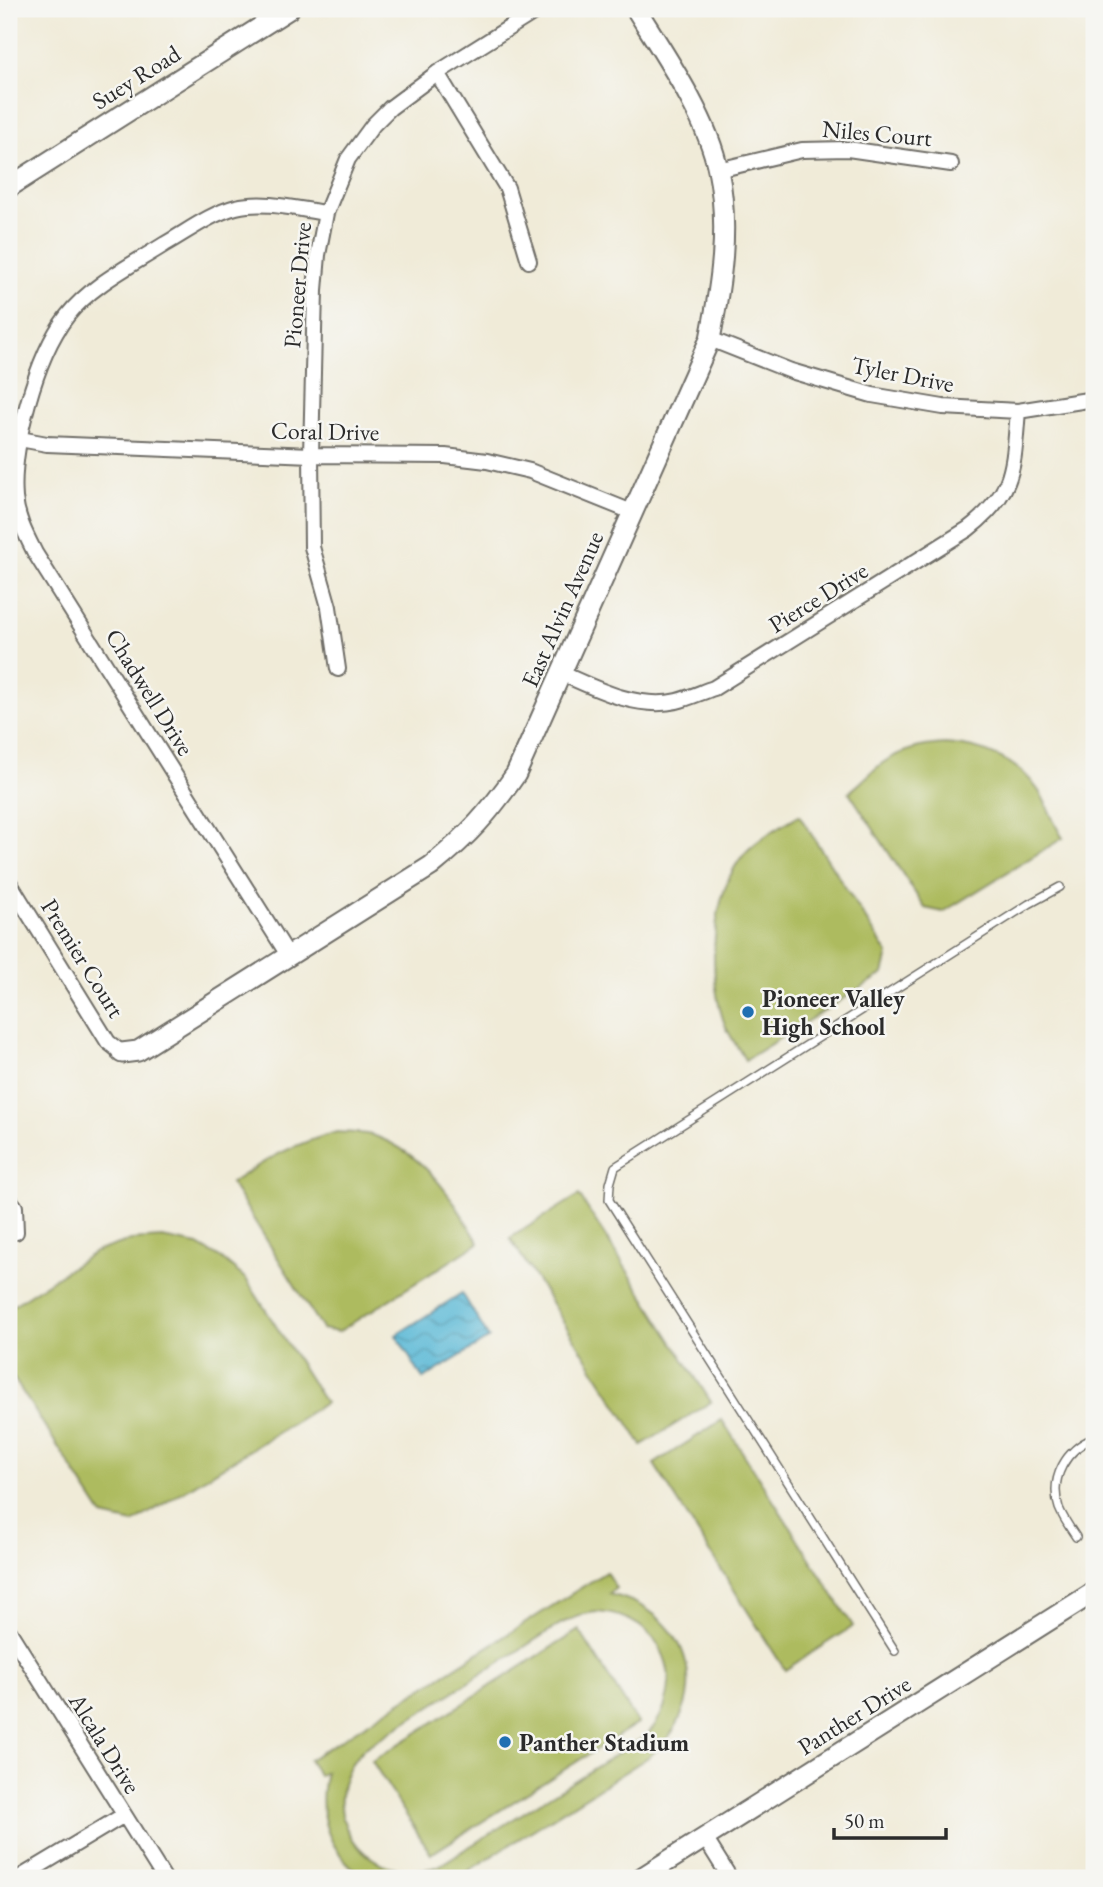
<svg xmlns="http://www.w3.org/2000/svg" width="1103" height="1887" font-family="'EB Garamond',serif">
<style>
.green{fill:#adbb5e;stroke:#6c7344;stroke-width:2;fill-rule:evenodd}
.water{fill:url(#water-waves);stroke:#427280;stroke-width:2}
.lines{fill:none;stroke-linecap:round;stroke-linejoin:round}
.lane-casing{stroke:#706e68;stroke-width:10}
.street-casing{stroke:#706e68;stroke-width:18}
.secondary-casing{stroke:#706e68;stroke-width:23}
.lane{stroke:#fff;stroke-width:7}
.street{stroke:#fff;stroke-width:14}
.secondary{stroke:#fff;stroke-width:19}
.poi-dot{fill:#1f6fb2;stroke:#f6f6f2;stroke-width:2.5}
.labels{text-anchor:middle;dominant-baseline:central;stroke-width:5;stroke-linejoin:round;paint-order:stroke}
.street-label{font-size:24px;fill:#2b2b2b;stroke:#f6f6f2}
.poi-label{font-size:24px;font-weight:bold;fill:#2b2b2b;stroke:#f6f6f2;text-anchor:start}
</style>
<defs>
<pattern id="water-waves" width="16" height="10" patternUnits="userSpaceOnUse" patternTransform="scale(1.75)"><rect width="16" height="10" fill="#58b8d6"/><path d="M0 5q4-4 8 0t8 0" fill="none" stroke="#4996ae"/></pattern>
</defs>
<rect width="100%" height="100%" fill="#f6f6f2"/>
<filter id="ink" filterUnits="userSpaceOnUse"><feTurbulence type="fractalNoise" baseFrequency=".0143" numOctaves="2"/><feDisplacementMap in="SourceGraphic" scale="14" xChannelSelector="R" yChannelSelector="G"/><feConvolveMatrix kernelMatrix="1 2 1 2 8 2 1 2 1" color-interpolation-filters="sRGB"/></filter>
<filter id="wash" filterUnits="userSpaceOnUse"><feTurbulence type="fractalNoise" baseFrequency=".00686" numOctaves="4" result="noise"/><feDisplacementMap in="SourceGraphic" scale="28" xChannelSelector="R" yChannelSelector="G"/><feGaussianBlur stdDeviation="1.57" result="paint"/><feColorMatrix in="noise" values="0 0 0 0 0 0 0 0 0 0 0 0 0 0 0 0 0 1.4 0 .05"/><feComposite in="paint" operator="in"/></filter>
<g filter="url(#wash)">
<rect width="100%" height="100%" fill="#f0ebd8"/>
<path class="green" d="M945 744C984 746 1023 761 1043 798 1050 811 1054 825 1063 838L943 912 925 908 849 792C862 783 872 770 884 762 903 749 923 745 945 744Z
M799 815 888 954 883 974 745 1060C739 1049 731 1038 726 1027 706 980 710 890 746 852 761 837 781 826 799 815Z
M337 1132C349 1133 364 1132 375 1136 427 1155 452 1198 479 1243L338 1332 322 1329 231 1183C268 1158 293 1144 337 1132Z
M579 1195 711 1402 642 1445 510 1238Z
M162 1238 198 1245 222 1259 246 1279 325 1403 133 1523 103 1516 9 1371V1308L95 1252 131 1240Z
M722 1420 853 1626 785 1670 654 1464Z
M606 1572 616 1588 609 1594C694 1613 717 1704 647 1758L457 1878H366C329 1854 315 1815 326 1772L319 1776 309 1760ZM596 1612C664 1615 692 1685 647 1735L437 1867C361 1887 309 1807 363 1749L562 1623 584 1614Z
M579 1630 638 1723 431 1854 372 1761Z"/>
<path class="water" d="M462 1293 489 1338 423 1379 396 1335Z"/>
</g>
<g filter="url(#ink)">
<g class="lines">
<g class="lane-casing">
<path id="lane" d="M1076 1537C1070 1528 1063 1518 1059 1508 1049 1478 1066 1449 1094 1438
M895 1651 609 1200 610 1184 615 1167 1029 904 1060 887"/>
</g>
<g class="street-casing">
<path id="street" d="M437 73 507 188 529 261
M718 170 802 150 848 149 951 164
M710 339 791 371 872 395 943 407 1018 411 1094 399
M9 437 47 444 311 455 445 456 487 461 530 471 632 512
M338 669 329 607 312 547 311 455 315 290 318 255 326 213 348 159 373 125 390 108 437 73 539 9
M561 673C596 689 638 710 677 701 689 698 702 692 714 688L968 529C1016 492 1013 467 1018 411
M9 882 108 1042 122 1053
M288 955 35 553C26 535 17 518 15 498 11 448 36 356 67 316 91 285 132 265 165 244 188 231 210 214 236 207 264 200 297 209 326 213
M9 1199 15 1207 16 1232
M9 1631 164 1878
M705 1838 730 1878
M19 1878 124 1815"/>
</g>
<g class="secondary-casing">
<path id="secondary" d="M9 187 289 9
M122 1053 138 1051 431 866C469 835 489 813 516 774L710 339C721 284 730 227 718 170 708 118 664 54 636 9
M641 1878 1094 1592"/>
</g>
<use href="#lane" class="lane"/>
<use href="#street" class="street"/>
<use href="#secondary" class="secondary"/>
</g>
</g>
<g class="poi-dot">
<circle cx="748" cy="1012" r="7"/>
<circle cx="505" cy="1742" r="7"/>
</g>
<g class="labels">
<g class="street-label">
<text transform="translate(136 77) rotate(-32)">Suey Road</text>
<text transform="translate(877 133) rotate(5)">Niles Court</text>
<text transform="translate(297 285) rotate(-85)">Pioneer Drive</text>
<text transform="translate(903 374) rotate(11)">Tyler Drive</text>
<text transform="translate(325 431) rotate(1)">Coral Drive</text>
<text transform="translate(818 597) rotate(-32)">Pierce Drive</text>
<text transform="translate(562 609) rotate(-66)">East Alvin Avenue</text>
<text transform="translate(150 692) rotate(58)">Chadwell Drive</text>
<text transform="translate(83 958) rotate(58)">Premier Court</text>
<text transform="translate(854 1715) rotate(-32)">Panther Drive</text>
<text transform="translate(105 1743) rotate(58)">Alcala Drive</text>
</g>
<g class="poi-label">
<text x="762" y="998">Pioneer Valley<tspan x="762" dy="28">High School</tspan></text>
<text x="519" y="1742">Panther Stadium</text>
</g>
</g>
<rect width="1103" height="1887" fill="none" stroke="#f6f6f2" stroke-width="35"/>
<path d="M834 1828v10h112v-10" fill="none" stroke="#2b2b2b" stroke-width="3.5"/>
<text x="844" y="1828" font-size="21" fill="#2b2b2b" stroke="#f6f6f2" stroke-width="5" paint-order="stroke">50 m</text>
</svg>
